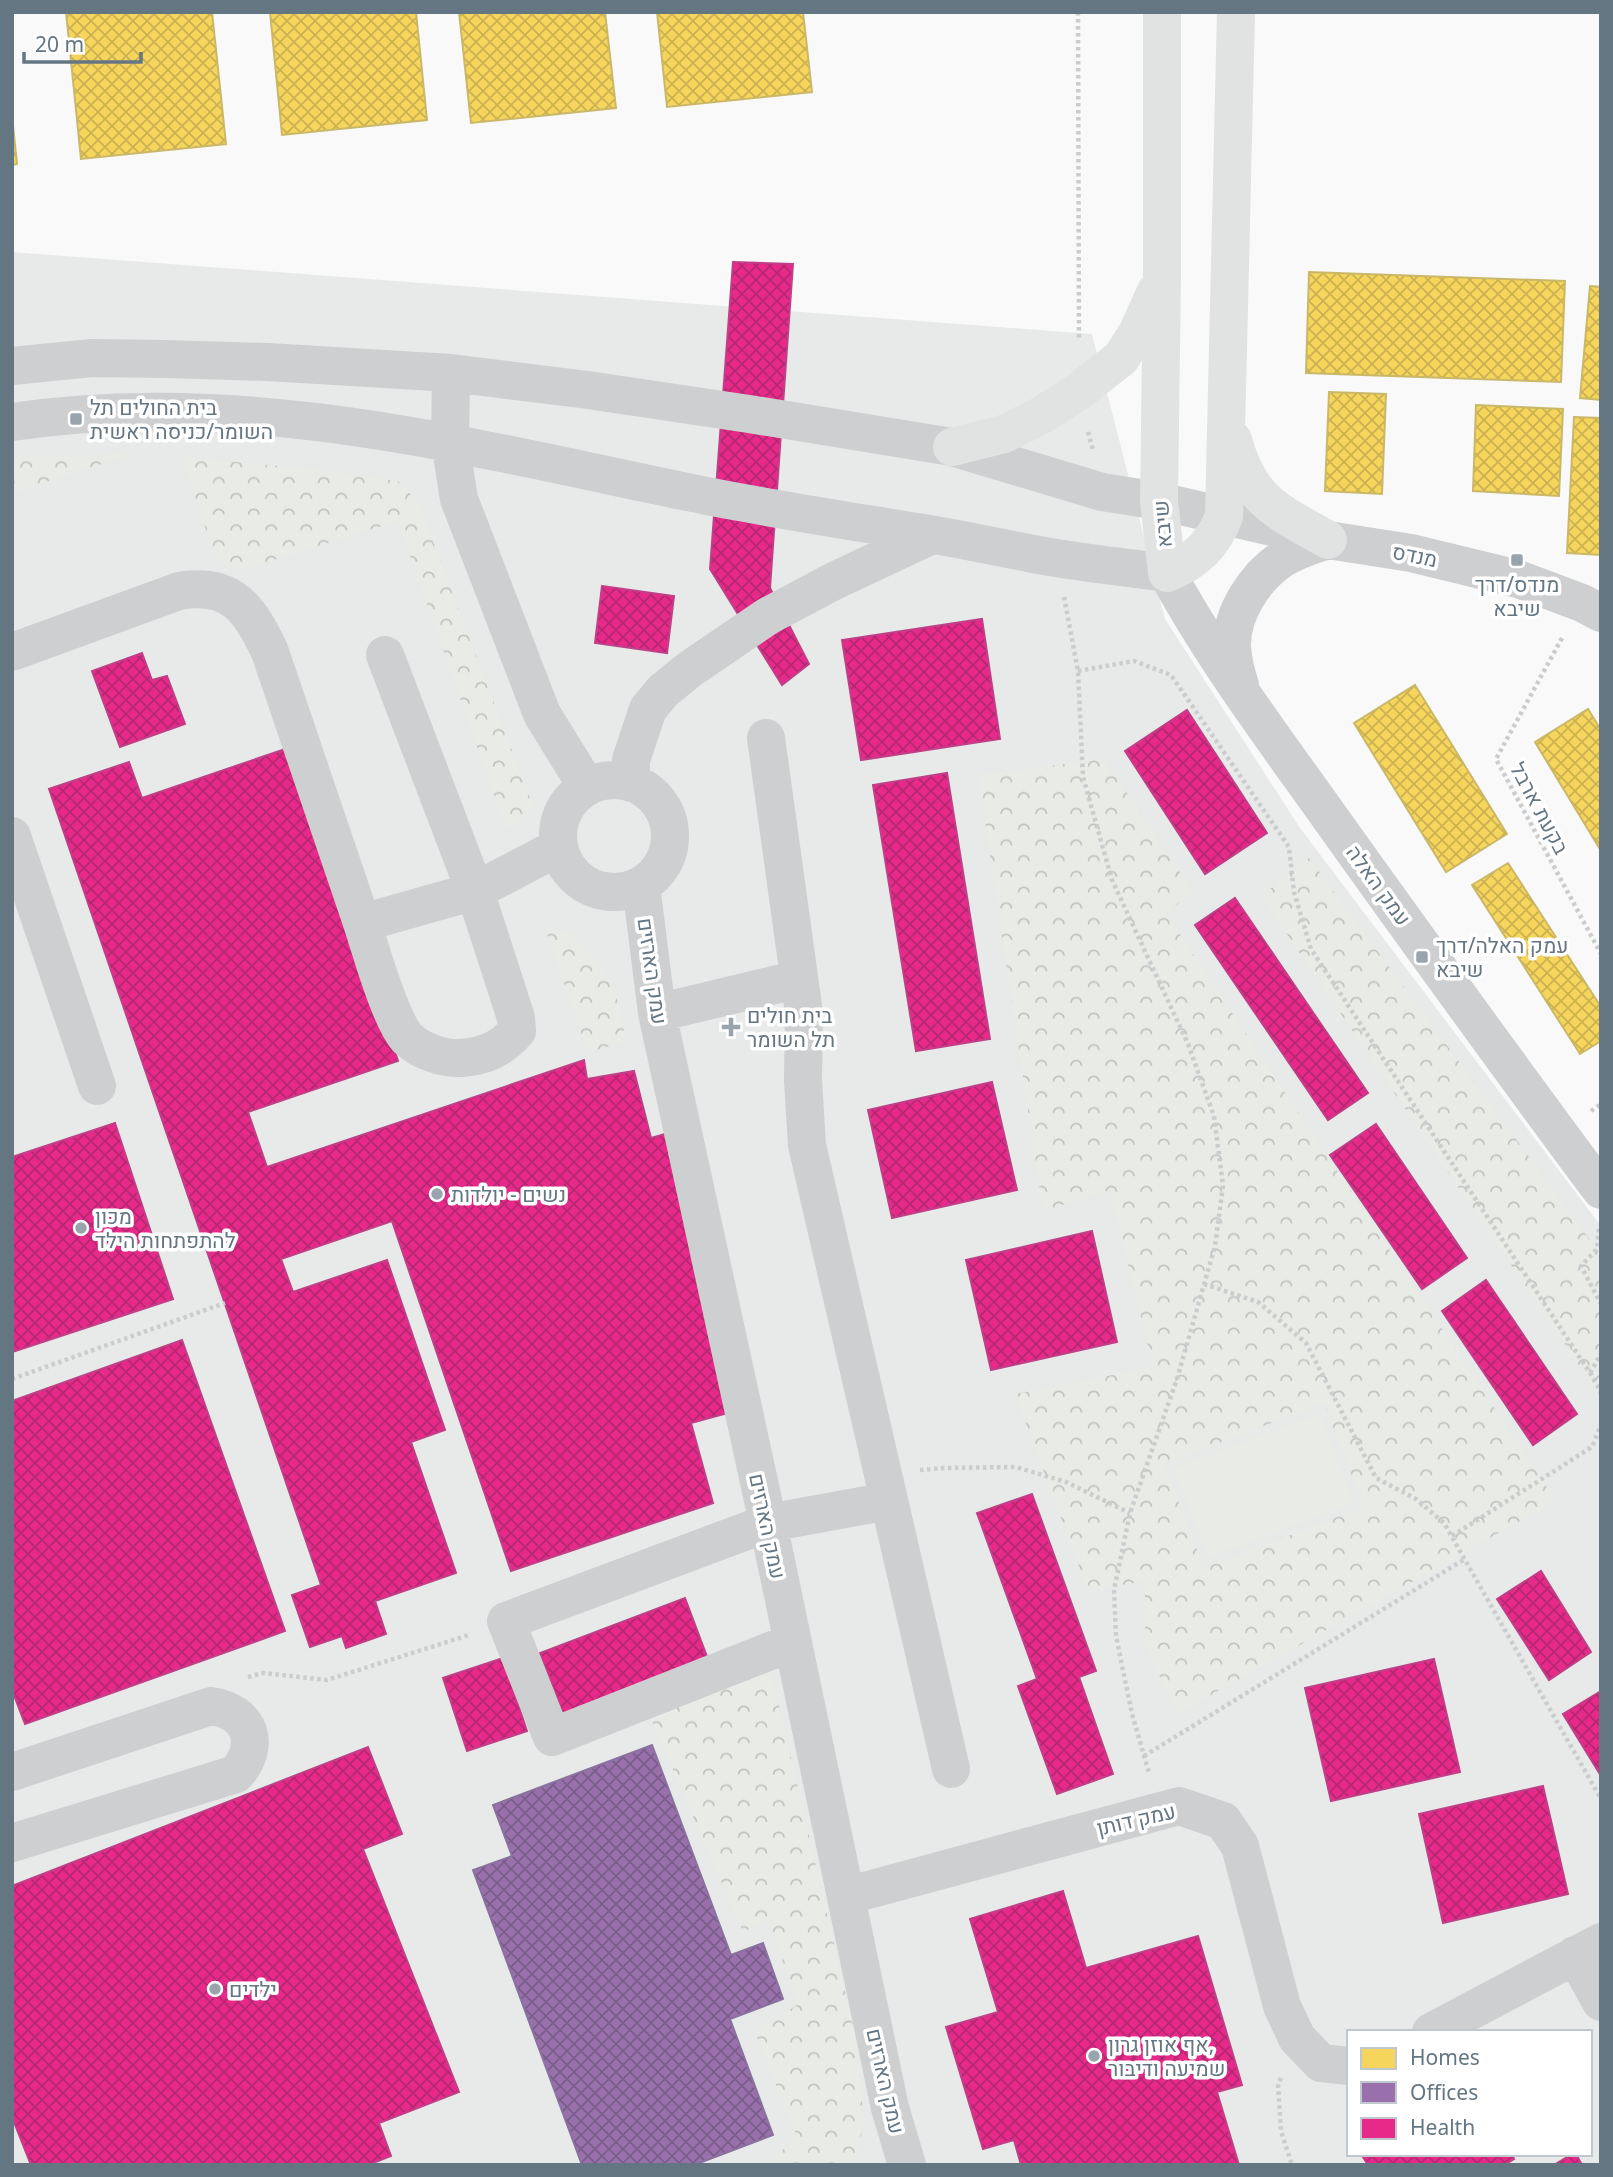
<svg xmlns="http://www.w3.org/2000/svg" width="1613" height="2177" font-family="'Noto Sans',Heebo,sans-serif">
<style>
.built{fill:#e8e9e9;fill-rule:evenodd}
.park{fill:url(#park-crowns);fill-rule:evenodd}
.pitch{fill:#e8ebe6}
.homes{fill:url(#homes-cross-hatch);stroke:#cab868;stroke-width:2}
.offices{fill:url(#offices-cross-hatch);stroke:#89729f;stroke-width:2}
.health{fill:url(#health-cross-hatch);stroke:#c04088;stroke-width:2}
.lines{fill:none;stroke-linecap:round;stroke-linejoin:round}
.path{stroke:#cbcccd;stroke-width:4.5;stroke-dasharray:3.5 3.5;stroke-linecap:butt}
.minor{stroke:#cecfd0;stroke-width:38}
.major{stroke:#e1e2e2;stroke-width:38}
.poi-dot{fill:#99a4ac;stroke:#fff;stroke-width:2.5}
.labels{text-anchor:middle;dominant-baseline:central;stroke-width:7;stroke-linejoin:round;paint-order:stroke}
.poi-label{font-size:21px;fill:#657683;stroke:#fff;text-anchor:start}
.street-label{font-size:21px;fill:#657683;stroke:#fff}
</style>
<defs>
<pattern id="park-crowns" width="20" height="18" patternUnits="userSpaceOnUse" patternTransform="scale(1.75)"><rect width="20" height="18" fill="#e8ebe6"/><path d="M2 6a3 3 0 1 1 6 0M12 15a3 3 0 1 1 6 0" fill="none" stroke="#c0c3c0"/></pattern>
<pattern id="homes-cross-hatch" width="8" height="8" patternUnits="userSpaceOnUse" patternTransform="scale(1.75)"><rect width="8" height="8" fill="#f6d55c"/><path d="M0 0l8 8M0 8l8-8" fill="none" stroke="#cbb151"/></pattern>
<pattern id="offices-cross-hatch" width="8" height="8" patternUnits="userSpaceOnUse" patternTransform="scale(1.75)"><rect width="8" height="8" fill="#9970ab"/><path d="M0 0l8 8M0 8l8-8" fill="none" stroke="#7a5d8a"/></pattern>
<pattern id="health-cross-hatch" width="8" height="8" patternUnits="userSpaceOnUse" patternTransform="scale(1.75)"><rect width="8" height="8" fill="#e7298a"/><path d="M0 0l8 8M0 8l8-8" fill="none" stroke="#b52871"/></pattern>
</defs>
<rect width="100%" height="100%" fill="#f9f9f9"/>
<path class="built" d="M12 252 1092 334 1165 619 1300 828 1601 1226V2165H12ZM1349 2032H1590V2154H1349Z"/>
<path class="park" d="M136 453 12 493V458Z
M182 457 312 469 398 481 418 502 533 806 518 822 506 829 398 521 242 570 216 560Z
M1104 759 1193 892 1166 913 1556 1501 1177 1714 1145 1644V1581L1088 1591 1015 1394 1153 1367 1110 1190 1043 1211 978 775ZM1324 1403 1364 1507 1204 1568 1164 1464Z
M1309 858 1601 1255V1398L1261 896Z
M545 928 571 932 608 976 619 1005 626 1041 588 1053Z
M769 1662 856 2039 864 2122 855 2165H761L798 2139 755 2032 797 2005 769 1919 743 1932 648 1712Z"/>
<path class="pitch" d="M1320 1413 1354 1503 1208 1558 1174 1468Z"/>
<path class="homes" d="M66 12H212L226 144 81 159Z
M270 12H416L427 120 282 135Z
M459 12H605L616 108 471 123Z
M657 12H803L812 92 667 107Z
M12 116 17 164 12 165Z
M1309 272 1565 281 1561 382 1306 373Z
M1590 286 1601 287V400L1580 398Z
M1329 392 1386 394 1382 494 1325 491Z
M1476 405 1563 409 1559 496 1473 491Z
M1574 417 1601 418V555L1567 553Z
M1415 685 1507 834 1446 872 1354 723Z
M1588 709 1601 730V851L1535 742Z
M1508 863 1601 1007V1041L1580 1054 1472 885Z"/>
<path class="offices" d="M652 1745 731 1955 763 1943 783 1999 730 2019 773 2135 694 2165H582L473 1870 512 1856 493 1805Z"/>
<path class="health" d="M733 262 793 264 770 588 809 664 782 685 710 569Z
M602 586 674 596 667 653 595 643Z
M982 619 1000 739 861 760 842 640Z
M142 653 152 680 167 676 185 724 120 747 92 671Z
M1187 710 1267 833 1205 874 1125 751Z
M291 747 398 1061 248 1112 267 1167 584 1060 587 1079 634 1071 651 1138 672 1132 735 1411 691 1423 713 1503 511 1571 392 1221 281 1259 293 1292 387 1260 445 1430 411 1442 456 1573 375 1601 386 1634 346 1648 342 1636 310 1647 292 1595 321 1585 49 789 129 762 142 798Z
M947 773 990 1039 916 1051 873 785Z
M1235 898 1368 1093 1328 1120 1195 925Z
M992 1082 1017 1190 892 1218 868 1110Z
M115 1123 173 1299 12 1352V1157Z
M1376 1124 1467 1258 1422 1289 1330 1155Z
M1092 1231 1117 1342 991 1370 966 1260Z
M1486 1280 1577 1414 1533 1445 1442 1311Z
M182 1340 285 1631 25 1724 12 1690V1401Z
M1032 1494 1096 1671 1079 1677 1113 1774 1057 1794 1018 1686 1037 1679 977 1513Z
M1541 1571 1591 1652 1549 1680 1497 1599Z
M685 1598 709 1662 564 1716 540 1653Z
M503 1658 527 1731 467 1751 443 1678Z
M1434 1659 1460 1772 1331 1801 1305 1688Z
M1601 1691V1776L1563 1714Z
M368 1747 402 1834 363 1849 459 2092 379 2123 391 2156 368 2165H31L12 2117V1886Z
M1543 1786 1568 1894 1443 1923 1419 1814Z
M1063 1891 1086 1968 1198 1936 1242 2085 1217 2092 1239 2165H1021L1014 2140 983 2149 946 2027 998 2012 970 1919Z
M1361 2154H1512L1514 2159 1504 2165H1368Z
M1572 2154H1576L1582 2165H1554Z"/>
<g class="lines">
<path class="path" d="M1078 12 1079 340
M1088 432 1093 450
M1064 597 1078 671 1083 777 1112 880 1188 1044 1214 1116 1223 1186 1215 1246 1177 1379 1130 1513 1114 1590 1116 1636 1132 1714 1149 1773
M1562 638 1496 759 1601 954
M1078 671 1134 661 1171 675 1289 847 1294 892 1311 949 1590 1373 1600 1390 1601 1396
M1591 1111 1601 1104
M1599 1229 1597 1249 1581 1266 1601 1304
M1204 1284 1258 1302 1306 1343 1376 1478 1416 1499 1444 1523 1601 1799
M1590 1373 1601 1354
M12 1379 225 1303
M920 1470 944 1468 1016 1467 1066 1482 1130 1513
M1452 1536 1592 1447 1601 1425
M248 1677 263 1673 327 1680 469 1635
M1144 1756 1465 1559
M1281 2078 1278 2084 1281 2131 1292 2165"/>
<path class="minor" d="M12 366 92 358 166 359 268 362 451 373 588 390 749 414 952 447 1102 492 1159 501 1328 540 1411 553 1518 579 1582 603 1601 613
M451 373 450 442 459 499 542 714 587 787
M12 422C241 387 469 447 692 493 770 509 850 521 929 534 972 541 1014 551 1056 558 1093 564 1130 568 1167 573 1217 665 1281 748 1341 833 1427 953 1513 1072 1601 1190
M12 652 179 591C232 582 250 609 270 652L362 923 475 891 559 847
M1240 685C1236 673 1233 660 1232 647 1231 613 1255 577 1282 559 1296 550 1312 545 1328 540
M766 738 804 1013 803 1080 807 1145 951 1769
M558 836a56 56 0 1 1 112 0a56 56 0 1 1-112 0Z
M631 783V760L648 709 663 691 690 669 768 616 834 581 932 535
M12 836 97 1086
M641 885 657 1013 768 1523 890 2108 907 2165
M362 923C371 950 390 1019 407 1038 420 1051 443 1059 461 1058 486 1056 501 1049 517 1031L516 1018 475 891 385 655
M657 1013 799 979
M793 1642 552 1737 506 1621 768 1523 889 1501
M12 1772 211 1706C250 1712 262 1744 236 1774L12 1843
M846 1896 1179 1806 1223 1821 1240 1846 1282 2006 1297 2038 1321 2063 1349 2066
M1575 1955 1601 2002
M1431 2032 1601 1942"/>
<path class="major" d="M1162 12V273L1159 501 1167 573C1195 562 1214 544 1224 516L1236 12
M1233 440C1250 502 1276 510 1328 540
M952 447 1004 434 1040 416 1079 391 1121 358 1137 333 1156 291"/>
</g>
<g class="poi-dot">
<rect x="69" y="412" width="14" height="14" rx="3.5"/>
<rect x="1510" y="553" width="14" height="14" rx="3.5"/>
<rect x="1415" y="950" width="14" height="14" rx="3.5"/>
<path d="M727.5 1016.5h7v7h7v7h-7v7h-7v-7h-7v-7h7z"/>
<circle cx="437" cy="1194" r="7"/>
<circle cx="81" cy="1228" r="7"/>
<circle cx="215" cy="1989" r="7"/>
<circle cx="1094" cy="2056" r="7"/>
</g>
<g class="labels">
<g class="poi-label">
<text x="90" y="407">בית החולים תל<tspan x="90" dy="24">השומר/כניסה ראשית</tspan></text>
<text x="1517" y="584" text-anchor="middle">מנדס/דרך<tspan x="1517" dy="24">שיבא</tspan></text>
<text x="1436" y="945">עמק האלה/דרך<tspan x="1436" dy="24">שיבא</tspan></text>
<text x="747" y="1015">בית חולים<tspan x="747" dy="24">תל השומר</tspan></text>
<text x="451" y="1194">נשים - יולדות</text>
<text x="95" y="1216">מכון<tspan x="95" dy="24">להתפתחות הילד</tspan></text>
<text x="229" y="1989">ילדים</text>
<text x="1108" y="2044">אף אוזן גרון,<tspan x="1108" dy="24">שמיעה ודיבור</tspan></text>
</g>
<g class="street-label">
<text transform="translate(1162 524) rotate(-95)">שיבא</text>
<text transform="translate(1415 555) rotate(11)">מנדס</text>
<text transform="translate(1540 808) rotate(62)">בקעת ארבל</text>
<text transform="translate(1379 885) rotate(54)">עמק האלה</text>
<text transform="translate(653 971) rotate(82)">עמק הארזים</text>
<text transform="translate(768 1526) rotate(78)">עמק הארזים</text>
<text transform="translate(1136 1819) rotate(-13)">עמק דותן</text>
<text transform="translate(886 2081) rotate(77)">עמק הארזים</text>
</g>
</g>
<rect width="1613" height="2177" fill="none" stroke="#657683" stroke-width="28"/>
<rect x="1347" y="2030" width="245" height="126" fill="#ffffff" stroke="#c1c8cd" stroke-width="2"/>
<rect x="1361" y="2048" width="35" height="21" fill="#f6d55c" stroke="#c1c8cd" stroke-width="2"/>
<text x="1410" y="2065" font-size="21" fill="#657683">Homes</text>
<rect x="1361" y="2082" width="35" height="21" fill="#9970ab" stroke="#c1c8cd" stroke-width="2"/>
<text x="1410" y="2100" font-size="21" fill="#657683">Offices</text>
<rect x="1361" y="2118" width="35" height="21" fill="#e7298a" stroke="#c1c8cd" stroke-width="2"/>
<text x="1410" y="2135" font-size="21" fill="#657683">Health</text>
<path d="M24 52v10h117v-10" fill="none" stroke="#657683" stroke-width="3.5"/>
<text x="35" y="52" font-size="21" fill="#657683" stroke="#ffffff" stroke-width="5" paint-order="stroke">20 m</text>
</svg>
